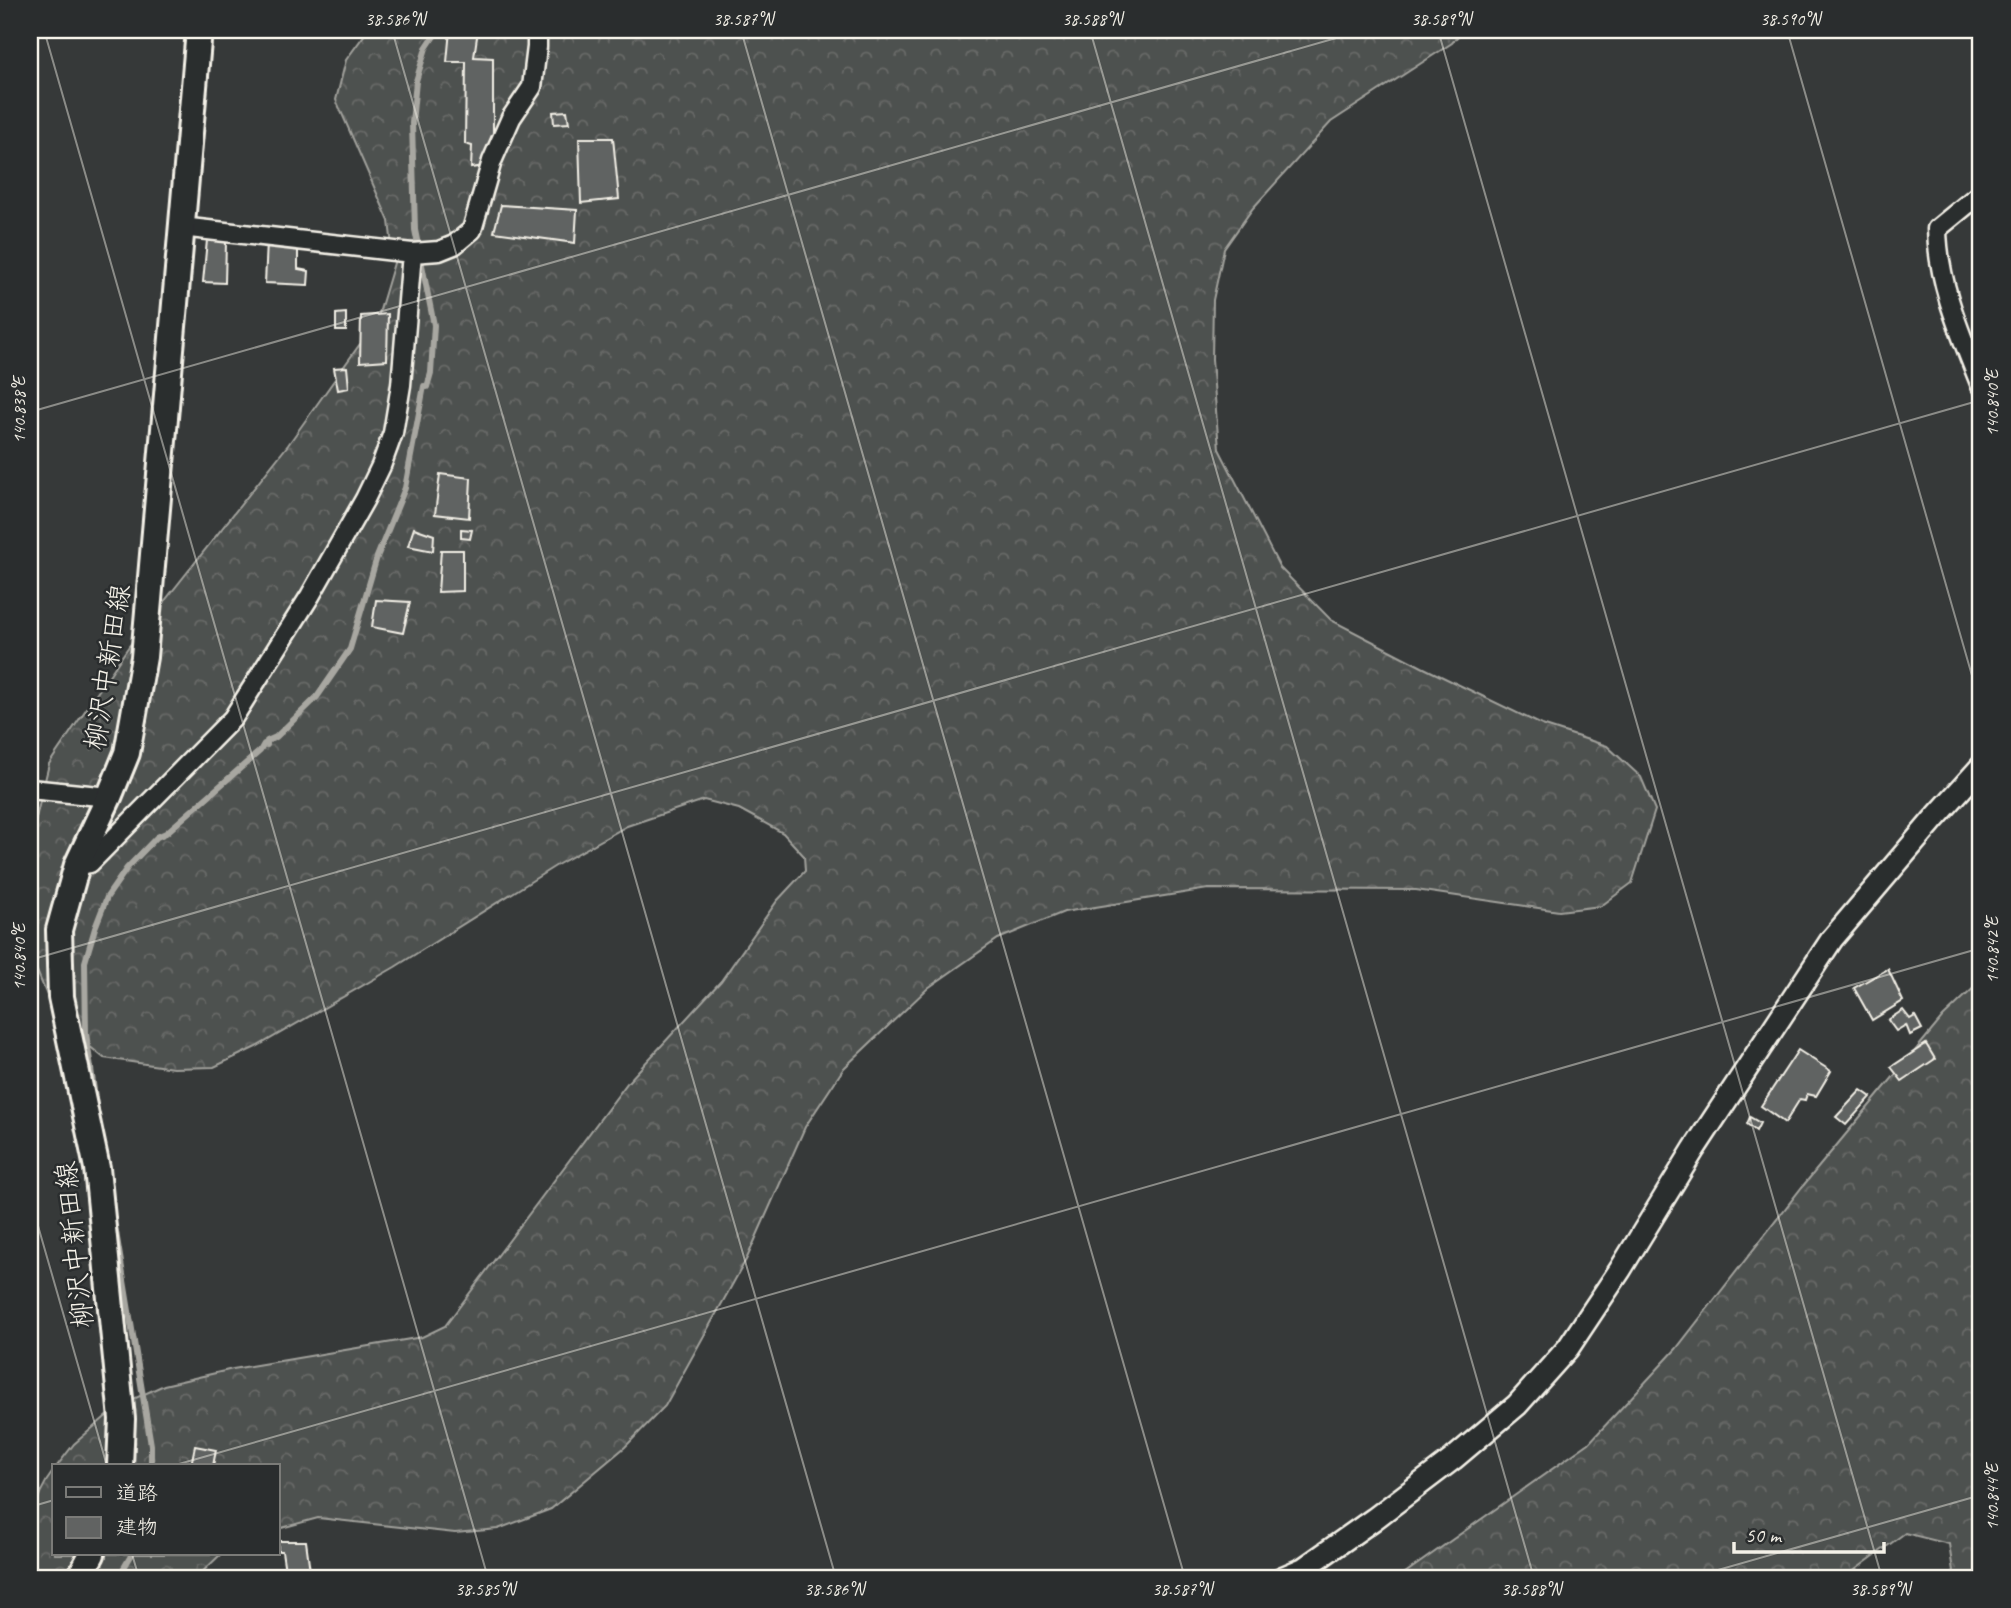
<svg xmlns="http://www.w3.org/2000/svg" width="2011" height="1608" font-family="Caveat,'Klee One',sans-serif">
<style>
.forest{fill:url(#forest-crowns);stroke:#a1a19c;stroke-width:2}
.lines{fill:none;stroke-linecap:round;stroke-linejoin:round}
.stream{stroke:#a8a7a1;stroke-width:6}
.building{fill:#616362;stroke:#f4f1e8;stroke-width:2}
.minor-casing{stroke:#f4f1e8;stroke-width:23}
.tertiary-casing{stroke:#f4f1e8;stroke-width:26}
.secondary-casing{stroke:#f4f1e8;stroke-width:30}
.minor{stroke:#2a2d2e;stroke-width:18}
.tertiary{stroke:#2a2d2e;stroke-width:21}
.secondary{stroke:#2a2d2e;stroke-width:24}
.ticks{fill:none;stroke:#f4f1e8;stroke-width:2;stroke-opacity:0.45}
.labels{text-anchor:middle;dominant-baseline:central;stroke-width:5;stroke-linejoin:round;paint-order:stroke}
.street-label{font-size:28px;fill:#f4f1e8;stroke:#2a2d2e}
.neatline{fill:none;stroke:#f4f1e8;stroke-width:2.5}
.ticks-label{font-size:18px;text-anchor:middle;fill:#f4f1e8}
</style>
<defs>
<pattern id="forest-crowns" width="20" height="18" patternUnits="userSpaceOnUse" patternTransform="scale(1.75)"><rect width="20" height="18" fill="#4e514f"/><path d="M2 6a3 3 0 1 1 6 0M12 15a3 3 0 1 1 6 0" fill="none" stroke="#686a68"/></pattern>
</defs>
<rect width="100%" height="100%" fill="#363939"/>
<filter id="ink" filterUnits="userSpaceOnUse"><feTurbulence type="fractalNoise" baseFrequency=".0143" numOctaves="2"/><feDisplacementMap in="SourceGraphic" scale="14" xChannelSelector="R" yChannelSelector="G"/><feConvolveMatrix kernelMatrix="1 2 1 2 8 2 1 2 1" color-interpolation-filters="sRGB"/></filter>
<g filter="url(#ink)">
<path class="forest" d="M368 30H1463L1452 43 1331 122 1253 208 1224 249 1213 300 1212 359 1219 449 1280 568 1331 620 1422 667 1542 725 1607 746 1641 777 1655 810 1632 883 1601 906 1559 911 1416 890 1208 889 1064 912 998 939 928 988 844 1068 805 1127 747 1258 665 1406 625 1447 551 1509 498 1529 455 1533 318 1518 278 1529V1466H57L74 1444 118 1406 164 1385 233 1369 422 1337 445 1326 628 1082 721 981 777 901 805 871 804 856 783 833 739 809 704 800 627 826 557 865 395 967 256 1047 214 1067 173 1068 104 1058 57 1020 30 954V843L49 764 129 646 288 445 377 320 394 263 389 221 336 100 346 60Z
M1981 981V1578H1954L1949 1544 1905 1533 1844 1578H1398L1589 1443 1676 1349 1802 1187 1943 1017Z
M54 1470V1554H221L196 1578H30C30 1538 28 1503 54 1470Z"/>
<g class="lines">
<path class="stream" d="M97 1112 86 1033 85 962 95 928 107 897 127 868 157 837 166 833 260 751 264 744 267 745V741L276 737 317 697 350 649 377 557 405 488 424 386 427 387 431 373 434 325 415 230 412 123 416 81 426 48 438 30
M115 1226 151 1445V1466
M118 1578 132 1554"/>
</g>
<path class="building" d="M450 30H478L474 57 493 58V138L484 166 471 168 472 146 465 144 466 62H447Z
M567 111 569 123 554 124 553 112Z
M579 138H613L619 199 581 203Z
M501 205 577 210 575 243 494 232Z
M207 240 226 242 225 283 203 282Z
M267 242 298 245V269L309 271 308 285 265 283Z
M346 313V331H336V314Z
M388 314 387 360 360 362 361 316Z
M347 367 349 388 338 390 334 368Z
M440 474 471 478 469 518 435 514Z
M414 528 434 535 433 551 408 546Z
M461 529 472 530 470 539 461 538Z
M441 550H463V591L438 592Z
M376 600 410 602 403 633 372 627Z
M1888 969 1903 1001 1872 1020 1854 988Z
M1903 1010 1910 1019 1915 1016 1922 1029 1910 1035 1906 1025 1896 1031 1888 1020Z
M1926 1044 1935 1059 1902 1081 1891 1067Z
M1798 1050 1831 1071 1816 1096 1807 1094 1805 1100 1800 1099 1785 1123 1761 1106Z
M1861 1090 1871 1097 1846 1125 1836 1117Z
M1750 1117 1760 1123 1756 1131 1747 1124Z
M195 1446 216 1450 213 1466 191 1465Z
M278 1541H306L311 1578H286L282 1551H278Z"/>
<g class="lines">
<g class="minor-casing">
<path id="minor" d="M1981 193 1937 229C1938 284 1961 335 1981 386
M181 227 412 253 439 251 454 245 472 230 492 161 511 118 532 87 537 47V30
M30 789 109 797
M77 865 90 863 233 718 310 596 365 499 381 466 393 433 401 385 412 253"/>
</g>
<g class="tertiary-casing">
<path id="tertiary" d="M1282 1578 1303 1569 1374 1519 1453 1459 1517 1405 1568 1348 1620 1270 1694 1149 1832 939 1934 819 1981 767"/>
</g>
<g class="secondary-casing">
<path id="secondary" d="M120 1466 122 1419 97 1168 61 997 59 930 77 865 109 797 127 753 144 657 199 30
M79 1578 92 1554"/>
</g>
<use href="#minor" class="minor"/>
<use href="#tertiary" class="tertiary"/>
<use href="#secondary" class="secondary"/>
</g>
</g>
<path class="ticks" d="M44 30 488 1578M392 30 836 1578M741 30 1185 1578M1090 30 1534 1578M1438 30 1882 1578M1787 30 1981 707M30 412 1364 30M30 960 1981 400M30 1198 107 1466M172 1466 1981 948M30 1507 54 1500M132 1554 139 1578M1690 1578 1981 1495"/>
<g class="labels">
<g class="street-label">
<text transform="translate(107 667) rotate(-81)">柳沢中新田線</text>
<text transform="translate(74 1245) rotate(-96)">柳沢中新田線</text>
</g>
</g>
<rect width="2011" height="1608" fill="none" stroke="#2a2d2e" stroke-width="77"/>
<rect x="52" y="1464" width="228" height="91" fill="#2a2d2e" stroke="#7b7b78" stroke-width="2"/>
<rect x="66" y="1487" width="35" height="10" fill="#2a2d2e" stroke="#7b7b78" stroke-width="2"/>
<text x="116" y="1500" font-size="21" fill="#f4f1e8">道路</text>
<rect x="66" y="1517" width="35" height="21" fill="#616362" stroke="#7b7b78" stroke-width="2"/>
<text x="116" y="1534" font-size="21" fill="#f4f1e8">建物</text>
<path d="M1734 1542v10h150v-10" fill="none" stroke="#f4f1e8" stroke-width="3.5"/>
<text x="1745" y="1542" font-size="21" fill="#f4f1e8" stroke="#2a2d2e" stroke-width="5" paint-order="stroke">50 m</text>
<rect x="38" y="38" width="1934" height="1532" class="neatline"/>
<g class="ticks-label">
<text x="395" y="25">38.586°N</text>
<text x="743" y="25">38.587°N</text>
<text x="1092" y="25">38.588°N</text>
<text x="1441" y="25">38.589°N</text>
<text x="1790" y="25">38.590°N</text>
<text transform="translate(1992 403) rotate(-90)" y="6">140.840°E</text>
<text transform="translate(19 410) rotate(-90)" y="6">140.838°E</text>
<text transform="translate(1992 950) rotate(-90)" y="6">140.842°E</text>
<text transform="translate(19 957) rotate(-90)" y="6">140.840°E</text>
<text transform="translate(1992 1497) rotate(-90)" y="6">140.844°E</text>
<text x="485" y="1595">38.585°N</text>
<text x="834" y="1595">38.586°N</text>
<text x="1182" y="1595">38.587°N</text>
<text x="1531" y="1595">38.588°N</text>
<text x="1880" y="1595">38.589°N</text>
</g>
</svg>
